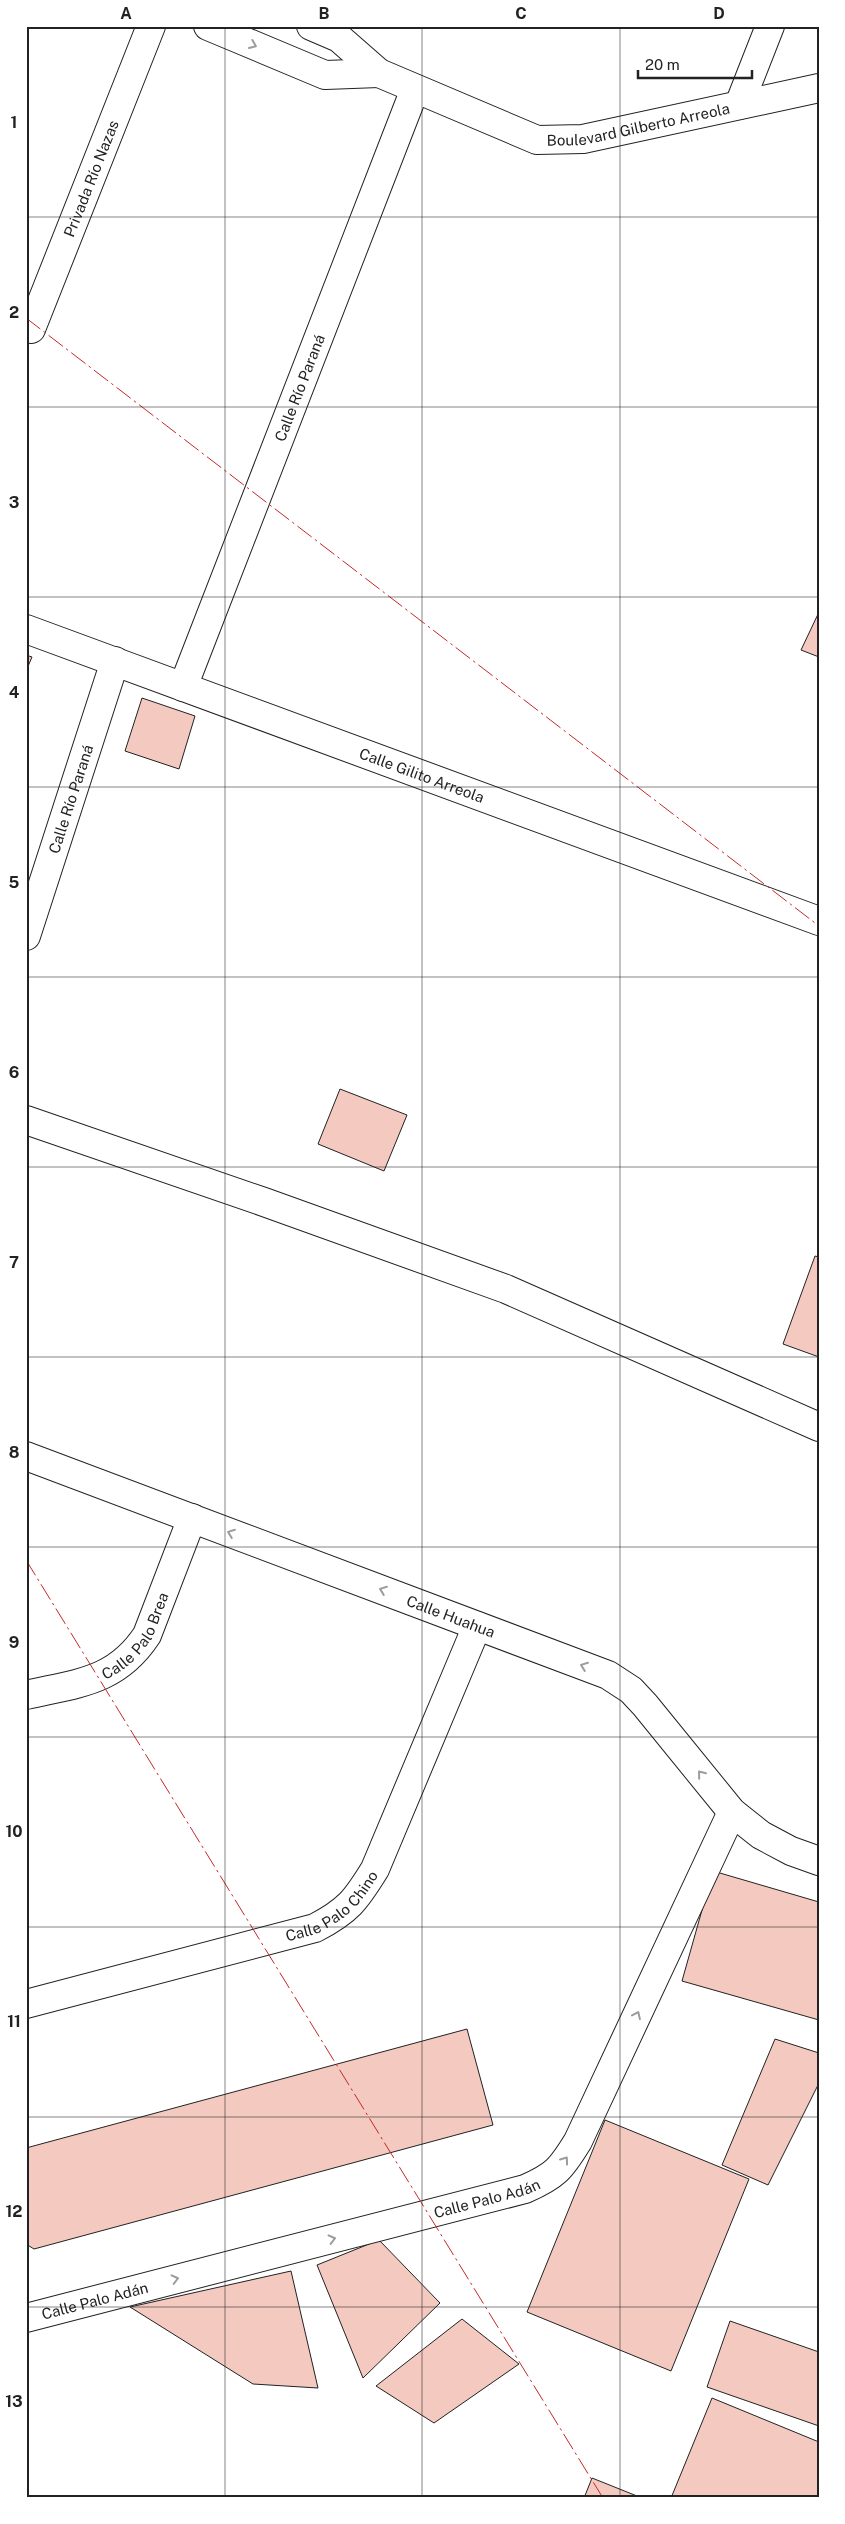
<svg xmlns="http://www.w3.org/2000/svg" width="845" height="2524" font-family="'Public Sans',sans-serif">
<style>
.building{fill:#f3c9c0;stroke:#222}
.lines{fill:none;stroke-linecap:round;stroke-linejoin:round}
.minor-casing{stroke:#222;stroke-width:30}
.tertiary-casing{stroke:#222;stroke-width:30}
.minor{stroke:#fff;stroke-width:28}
.tertiary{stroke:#fff;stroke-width:28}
.power{stroke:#c62828;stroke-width:1;stroke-dasharray:18 4 2.5 4;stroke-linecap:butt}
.oneway{stroke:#9c9c9c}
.grid{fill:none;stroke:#222;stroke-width:1;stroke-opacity:0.55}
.labels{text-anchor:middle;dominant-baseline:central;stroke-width:4;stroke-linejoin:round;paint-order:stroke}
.street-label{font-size:15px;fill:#222;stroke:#fff}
.neatline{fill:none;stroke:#222;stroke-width:2}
.grid-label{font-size:16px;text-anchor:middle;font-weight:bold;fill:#222}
</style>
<rect width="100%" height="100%" fill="#fff"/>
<path class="building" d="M819 612V657L801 650Z
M26 655 32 657 26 671Z
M142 698 195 716 179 769 125 751Z
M340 1089 407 1115 384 1171 318 1144Z
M815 1256 819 1257V1357L783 1344Z
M713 1871 819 1902V2020L682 1981Z
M467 2029 493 2125 34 2249 26 2244V2148Z
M775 2039 819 2053V2083L768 2185 722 2165Z
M605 2120 749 2179 671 2371 527 2312Z
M379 2240 440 2303 363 2378 317 2265Z
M291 2271 318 2388 253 2384 130 2307Z
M462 2319 519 2364 434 2423 376 2386Z
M730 2321 819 2352V2426L707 2387Z
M712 2398 819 2442V2498H671Z
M592 2478 642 2498H584Z"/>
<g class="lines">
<g class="minor-casing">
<g id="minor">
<path d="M208 26 325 75 379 73"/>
<path id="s1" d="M311 26 339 38 379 73 537 140 583 139 819 88"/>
<path d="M739 105 770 26"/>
<path id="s2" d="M31 329 151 26"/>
<path id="s3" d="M183 687 415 89"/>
<path id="s4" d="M26 936 115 661"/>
<path d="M26 1120 264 1202 506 1289 819 1427"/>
<path id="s5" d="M26 1456 608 1675 631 1690 645 1705 732 1812 761 1835 791 1851 819 1861"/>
<path id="s6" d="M26 1695C78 1683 116 1682 147 1635L192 1518"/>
<path id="s7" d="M26 2004 315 1928C348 1911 356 1900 375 1869L477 1626"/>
<path id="s8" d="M26 2318 525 2189C555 2176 561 2169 578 2141L732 1812"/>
</g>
</g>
<g class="tertiary-casing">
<g id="tertiary">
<path id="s9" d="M26 629 819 921"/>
</g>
</g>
<use href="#minor" class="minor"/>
<use href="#tertiary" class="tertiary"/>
<path class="power" d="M26 318 819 926
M26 1560 603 2498"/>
</g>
<defs><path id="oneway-chevron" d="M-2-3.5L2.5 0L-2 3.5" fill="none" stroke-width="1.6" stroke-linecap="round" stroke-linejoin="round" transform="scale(1.25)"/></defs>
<g class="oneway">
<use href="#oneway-chevron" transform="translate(253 45) rotate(23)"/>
<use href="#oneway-chevron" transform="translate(231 1533) rotate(-159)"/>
<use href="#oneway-chevron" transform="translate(383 1590) rotate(-159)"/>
<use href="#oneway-chevron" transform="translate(584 1666) rotate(-159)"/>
<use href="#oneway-chevron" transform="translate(701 1774) rotate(-129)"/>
<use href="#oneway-chevron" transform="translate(637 2015) rotate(-65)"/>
<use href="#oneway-chevron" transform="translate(565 2160) rotate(-54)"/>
<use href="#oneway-chevron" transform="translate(332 2239) rotate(-14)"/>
<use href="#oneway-chevron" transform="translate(175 2279) rotate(-14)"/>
</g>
<path class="grid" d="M225 26V2498M422 26V2498M620 26V2498M26 217H819M26 407H819M26 597H819M26 787H819M26 977H819M26 1167H819M26 1357H819M26 1547H819M26 1737H819M26 1927H819M26 2117H819M26 2307H819"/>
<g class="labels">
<g class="street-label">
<text stroke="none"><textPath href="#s1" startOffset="358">Boulevard Gilberto Arreola</textPath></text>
<text stroke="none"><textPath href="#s2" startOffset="162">Privada Río Nazas</textPath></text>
<text stroke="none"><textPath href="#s3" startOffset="321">Calle Río Paraná</textPath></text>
<text stroke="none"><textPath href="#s9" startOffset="422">Calle Gilito Arreola</textPath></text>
<text stroke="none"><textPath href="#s4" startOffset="144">Calle Río Paraná</textPath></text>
<text stroke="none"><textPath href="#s5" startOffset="454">Calle Huahua</textPath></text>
<text stroke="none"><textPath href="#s6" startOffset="132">Calle Palo Brea</textPath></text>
<text stroke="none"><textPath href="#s7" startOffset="325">Calle Palo Chino</textPath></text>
<text stroke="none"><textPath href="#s8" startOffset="476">Calle Palo Adán</textPath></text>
<text stroke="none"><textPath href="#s8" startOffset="71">Calle Palo Adán</textPath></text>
</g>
</g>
<rect width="845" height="2524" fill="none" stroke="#ffffff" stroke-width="55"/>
<path d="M638 70v8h114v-8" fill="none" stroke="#222222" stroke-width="2.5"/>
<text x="645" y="70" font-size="15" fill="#222222" stroke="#ffffff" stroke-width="4" paint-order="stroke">20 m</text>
<rect x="28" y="28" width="790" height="2468" class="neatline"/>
<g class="grid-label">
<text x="126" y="19">A</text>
<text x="324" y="19">B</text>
<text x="521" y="19">C</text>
<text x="719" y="19">D</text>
<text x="14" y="128">1</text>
<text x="14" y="318">2</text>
<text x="14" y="508">3</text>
<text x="14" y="698">4</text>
<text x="14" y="888">5</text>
<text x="14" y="1078">6</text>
<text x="14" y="1268">7</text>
<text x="14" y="1458">8</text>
<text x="14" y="1648">9</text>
<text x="14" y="1837">10</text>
<text x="14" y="2027">11</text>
<text x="14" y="2217">12</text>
<text x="14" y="2407">13</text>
</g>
</svg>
